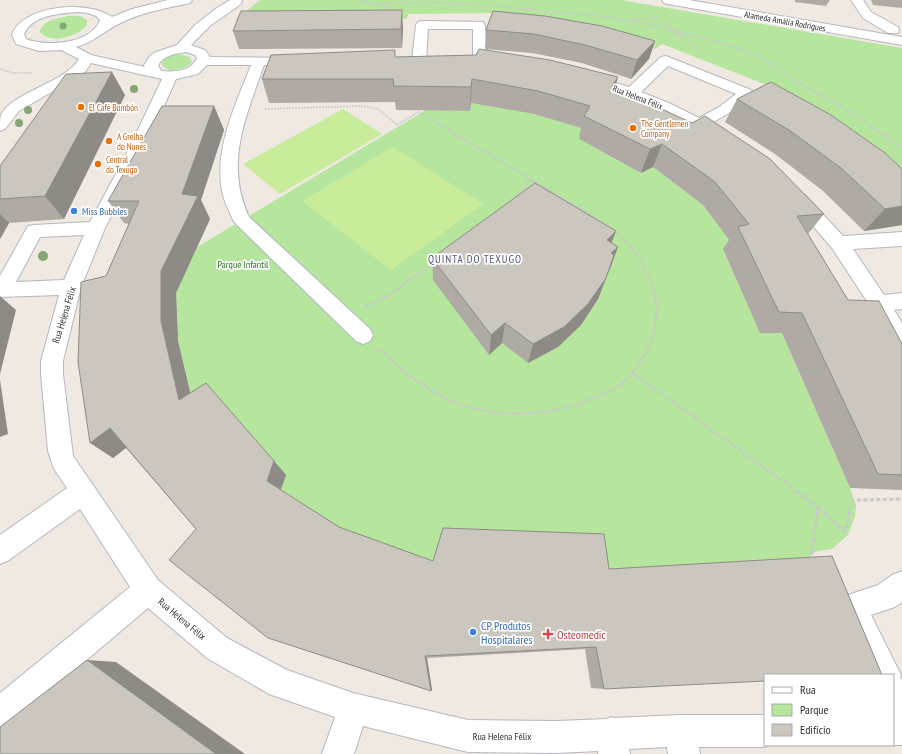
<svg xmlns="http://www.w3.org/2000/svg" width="902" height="754" font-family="'PT Sans Narrow',sans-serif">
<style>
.green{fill:#b6e59e}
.pitch{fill:#c9ec9a}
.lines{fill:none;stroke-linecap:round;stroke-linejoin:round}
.minor-casing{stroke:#b4b7c1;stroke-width:2}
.path-far3{stroke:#c9c9c9;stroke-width:1.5;stroke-dasharray:2 1;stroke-linecap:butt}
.path-far2{stroke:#c9c9c9;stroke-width:2;stroke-dasharray:2.5 1.5;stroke-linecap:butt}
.path-far1{stroke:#c9c9c9;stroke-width:2.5;stroke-dasharray:3 2;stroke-linecap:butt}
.path{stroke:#c9c9c9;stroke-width:3;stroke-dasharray:4 2.5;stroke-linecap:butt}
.minor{fill:#fff;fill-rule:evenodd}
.tree{fill:#84a574}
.wall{fill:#afaba4}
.shaded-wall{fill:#8e8b86}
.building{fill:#cbc7bf;stroke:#8e8b86}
.food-dot{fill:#e8710a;stroke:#fff;stroke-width:1.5}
.shop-dot{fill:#3f7fe0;stroke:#fff;stroke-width:1.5}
.health-dot{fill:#e0444e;stroke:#fff;stroke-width:1.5}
.labels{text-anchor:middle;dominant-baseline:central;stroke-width:3.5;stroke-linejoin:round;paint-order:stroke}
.far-street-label{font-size:9px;fill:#2e2e2e;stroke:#fff}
.far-food-label{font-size:9px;fill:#c56008;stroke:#fff;text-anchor:start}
.shop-label{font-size:10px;fill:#366cbe;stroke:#fff;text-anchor:start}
.park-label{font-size:10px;fill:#2c6e1b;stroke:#fff}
.street-label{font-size:10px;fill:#2e2e2e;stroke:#fff}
.neighbourhood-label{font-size:11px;letter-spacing:1px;fill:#4d5680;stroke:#fff}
.near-shop-label{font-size:12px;fill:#366cbe;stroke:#fff;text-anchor:start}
.near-health-label{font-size:12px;fill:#be3a42;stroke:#fff;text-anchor:start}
</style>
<rect width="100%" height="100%" fill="#efe9e1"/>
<path class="green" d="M260 0H621L902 48V188L777 89 662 44 655 49 607 33 541 22 489 20 492 13 409 14 406 19 235 20Z
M68 16H80L87 20V25C79 36 50 45 40 32 42 20 59 18 68 16Z
M178 54 190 57 192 62C185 69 172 73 163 67L162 63C165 57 172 56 178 54Z
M471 103 534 114 585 129 579 139 641 173 653 167 703 205 734 247 723 249 760 332 782 333 850 488 856 505 855 516 848 535 832 549 814 552 805 564 598 577 434 569 347 537 279 494 196 417 178 341 176 293 197 247 426 110 470 111Z"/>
<path class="pitch" d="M343 109 382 134 280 194 243 164Z
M393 147 483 204 391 270 302 201Z"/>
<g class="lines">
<g class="minor-casing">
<path id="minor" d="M168 0H192L190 3C168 8 146 11 125 21 107 28 95 42 76 47L91 55 145 67 144 65 150 56 156 52 177 45 195 25 217 8 230 0H242L241 4 211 25 191 45 205 50 210 57 303 58 305 61 303 64 298 65H264C246 117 224 163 249 217L370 329 373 335 370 341 363 344 356 341 236 224 233 220C229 211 224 201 222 191 214 148 236 104 251 65H207L198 74 176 79 142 155 105 228 81 287 63 361V374L73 456 158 580 227 638 287 670 353 693 468 720 556 721 607 719 611 717 614 718 680 715H765V745H769L765 747H699L700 754H668L667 747 629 749 630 754H598V751L556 753 468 752 363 726 354 754H322L335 717 269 694 207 658 148 608 11 724 0 728V693L130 587 80 509 9 560 0 564V535L67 488 54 469 48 451 41 374V361L59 295 0 297V276L28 226 34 225 90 222 126 155 162 79 91 63 86 71 81 75 19 111 5 129 0 131C0 126 0 119 1 115 12 92 65 83 79 59L61 50 39 51 16 44 12 34C25 4 89 0 112 17L132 9ZM78 12 88 13 96 16 100 20C91 44 47 47 26 39L24 34C32 15 61 13 78 12ZM186 52 195 55 197 58C191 72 174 72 161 71L158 65C164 55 175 54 186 52ZM84 235 64 280 16 282 40 237Z
M662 0H689L902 37V45L668 4 664 3Z
M851 0H863L871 12 898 27 899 30 898 33H888L863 18Z
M422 21 483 22 485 25 487 60 485 63H475L473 60V29H428L426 60 424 63H414L412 60 416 25 418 22Z
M666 56 751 90 753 93 751 96 729 113 710 124 728 133 730 136 728 139 722 141 716 139 659 109 626 96 583 82 581 79 583 76 588 75 629 87 661 57ZM668 66 736 94 719 107 699 118 669 103 641 92Z
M799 193 805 195 843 236 902 232V246L853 249 884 295 902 293V309L894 310 902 323V350L895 347 872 309 832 248 793 203 790 199 793 195Z
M902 571V602L895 607 871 615 901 675 900 678 902 679V745H891H893V675H870L838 607 842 597 878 585 892 575Z"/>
</g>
<path class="path-far3" d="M358 0 373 4
M372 4 433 2 478 5
M380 5 398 11
M483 5 598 16 644 23 673 31 701 52
M661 19 673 31 733 46 763 59 806 87 841 106 871 126
M632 20 659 17
M0 69 14 73H32
M265 109 362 106 378 109 397 125 418 112 442 126"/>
<path class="path-far2" d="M440 125 604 223C628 242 643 257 653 287
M869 125 902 148
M513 200 531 180
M400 287 434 262"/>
<path class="path-far1" d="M366 306 390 295 402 286
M380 350C406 374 434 397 469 407 511 419 563 414 602 394 607 392 612 391 616 388 635 375 649 353 654 331 657 316 657 301 653 286
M633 373 798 492"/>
<path class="path" d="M796 491 818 507 811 559
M819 508 845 532 852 502 856 500 902 499"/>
<use href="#minor" class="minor"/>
</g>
<g class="tree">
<circle cx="63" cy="26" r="3.5"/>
<circle cx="134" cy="89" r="4"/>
<circle cx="28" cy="110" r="4"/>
<circle cx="19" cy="123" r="4"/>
<circle cx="43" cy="256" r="5"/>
</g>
<path class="wall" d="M795 0H830L826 6 795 2Z
M871 0H902V8L873 5Z
M403 28 402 48 239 49 233 31Z
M486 30 655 41 649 59 631 79 582 63 532 53 485 49Z
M395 57 618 77 615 87 824 214 808 234 848 300 902 344V490L850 488 782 333H760L723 249 729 240 703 205 653 167 641 173 579 139 581 128 534 114 471 103 470 111 396 110 395 102 269 103 262 79Z
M771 82 902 225 864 231 823 191 775 154 725 122 737 99Z
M125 95 64 219 9 223 0 239V166Z
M214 106 224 130 201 200 210 219 176 293 178 341 190 393 274 461 286 475 281 490 339 527 433 561 604 534V689L591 688 585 649 427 658 432 690 196 529 126 448 113 458 106 276 129 224 124 223 108 201Z
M432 258 610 269 598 299 581 325 558 347 528 363 502 343 489 355 433 280Z"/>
<path class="shaded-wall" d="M402 10 403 28 402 48 401 29Z
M655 41 649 59 631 79 637 60Z
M112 72 125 95 64 219 45 196Z
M618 77 611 100 612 86Z
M472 79 471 103 470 111 471 87Z
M214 106 224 130 201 200 210 219 176 293 178 341 196 417 179 400 161 321V271L182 194Z
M662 144 653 167 641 173 650 149Z
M902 206V225L864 231 885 209Z
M0 214 9 223 0 239Z
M616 231 608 253 607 240Z
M618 247 610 269 603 275 611 253Z
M606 278 598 299 581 325 558 347 528 363 533 344Z
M0 296 16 310 0 374Z
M505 323 502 343 489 355 491 335Z
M0 380 8 434 0 437Z
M110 428 131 444 113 458 90 443Z
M274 461 286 475 279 494 267 481Z
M425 656 427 658 432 690 431 691Z
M87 660 116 662 245 754H216Z"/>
<path class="building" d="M402 10 401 29 233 31 241 11Z
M493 11 545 16 602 26 655 41 637 60 585 45 534 34 486 30Z
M479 49 550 60 618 77 612 86 692 123 705 116 770 159 824 214 797 216 848 300 879 301 902 344V475L878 474 802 313 779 312 738 227 749 224 715 182 662 144 650 149 584 116 590 106 538 91 472 79 471 87 394 86 393 79H262L271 55 395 50V57L476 55Z
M112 72 45 196 0 199V166L66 74Z
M771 82 831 115 885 153 902 169V206L885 209 841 168 789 130 737 99Z
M162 106H214L182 194 198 196 161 271V321L179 400 206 383 274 461 267 481 339 527 433 561 443 528 604 534 609 569 832 556 882 675H765V681L604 689 596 647 425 656 431 691 268 638 169 560 196 529 110 428 90 443 78 362 81 282 106 276 139 201H108Z
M535 183 616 231 607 240 618 247 611 253 614 255 606 278 588 304 564 327 533 344 505 323 491 335 432 258Z
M87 660 216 754H0V727Z"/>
<g class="food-dot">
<circle cx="81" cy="107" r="4"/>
<circle cx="633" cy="128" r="4"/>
<circle cx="109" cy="141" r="4"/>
<circle cx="98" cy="164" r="4"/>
</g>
<g class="shop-dot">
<circle cx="74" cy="211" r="4"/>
<circle cx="473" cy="632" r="4"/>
</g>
<path class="health-dot" d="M546 628h4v4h4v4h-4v4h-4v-4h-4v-4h4z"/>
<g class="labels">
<g class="far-street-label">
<text transform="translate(785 21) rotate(10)">Alameda Amália Rodrigues</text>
<text transform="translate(638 97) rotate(21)">Rua Helena Félix</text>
</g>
<g class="far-food-label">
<text x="89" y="107">El Café Bombón</text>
<text x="641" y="123">The Gentlemen<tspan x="641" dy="10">Company</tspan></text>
<text x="117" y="136">A Grelha<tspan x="117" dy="10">do Nunes</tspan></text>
<text x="106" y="159">Central<tspan x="106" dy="10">do Texugo</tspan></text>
</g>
<g class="shop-label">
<text x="82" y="211">Miss Bubbles</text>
</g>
<g class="park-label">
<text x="243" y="264">Parque Infantil</text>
</g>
<g class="street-label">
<text transform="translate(64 315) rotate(-73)">Rua Helena Félix</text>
<text transform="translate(182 619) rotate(40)">Rua Helena Félix</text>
<text x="502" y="736">Rua Helena Félix</text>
</g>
<g class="neighbourhood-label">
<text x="475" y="259">QUINTA DO TEXUGO</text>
</g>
<g class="near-shop-label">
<text x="481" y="625">CP Produtos<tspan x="481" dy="14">Hospitalares</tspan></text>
</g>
<g class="near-health-label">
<text x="557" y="634">Osteomedic</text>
</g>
</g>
<rect x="764" y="674" width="130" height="72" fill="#ffffff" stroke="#ababab"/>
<rect x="772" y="687" width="20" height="6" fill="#ffffff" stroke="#ababab"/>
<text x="800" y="694" font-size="12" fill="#2e2e2e">Rua</text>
<rect x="772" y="704" width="20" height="12" fill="#b6e59e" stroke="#ababab"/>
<text x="800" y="714" font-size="12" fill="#2e2e2e">Parque</text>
<rect x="772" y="724" width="20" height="12" fill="#cbc7bf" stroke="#ababab"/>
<text x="800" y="734" font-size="12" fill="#2e2e2e">Edifício</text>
</svg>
